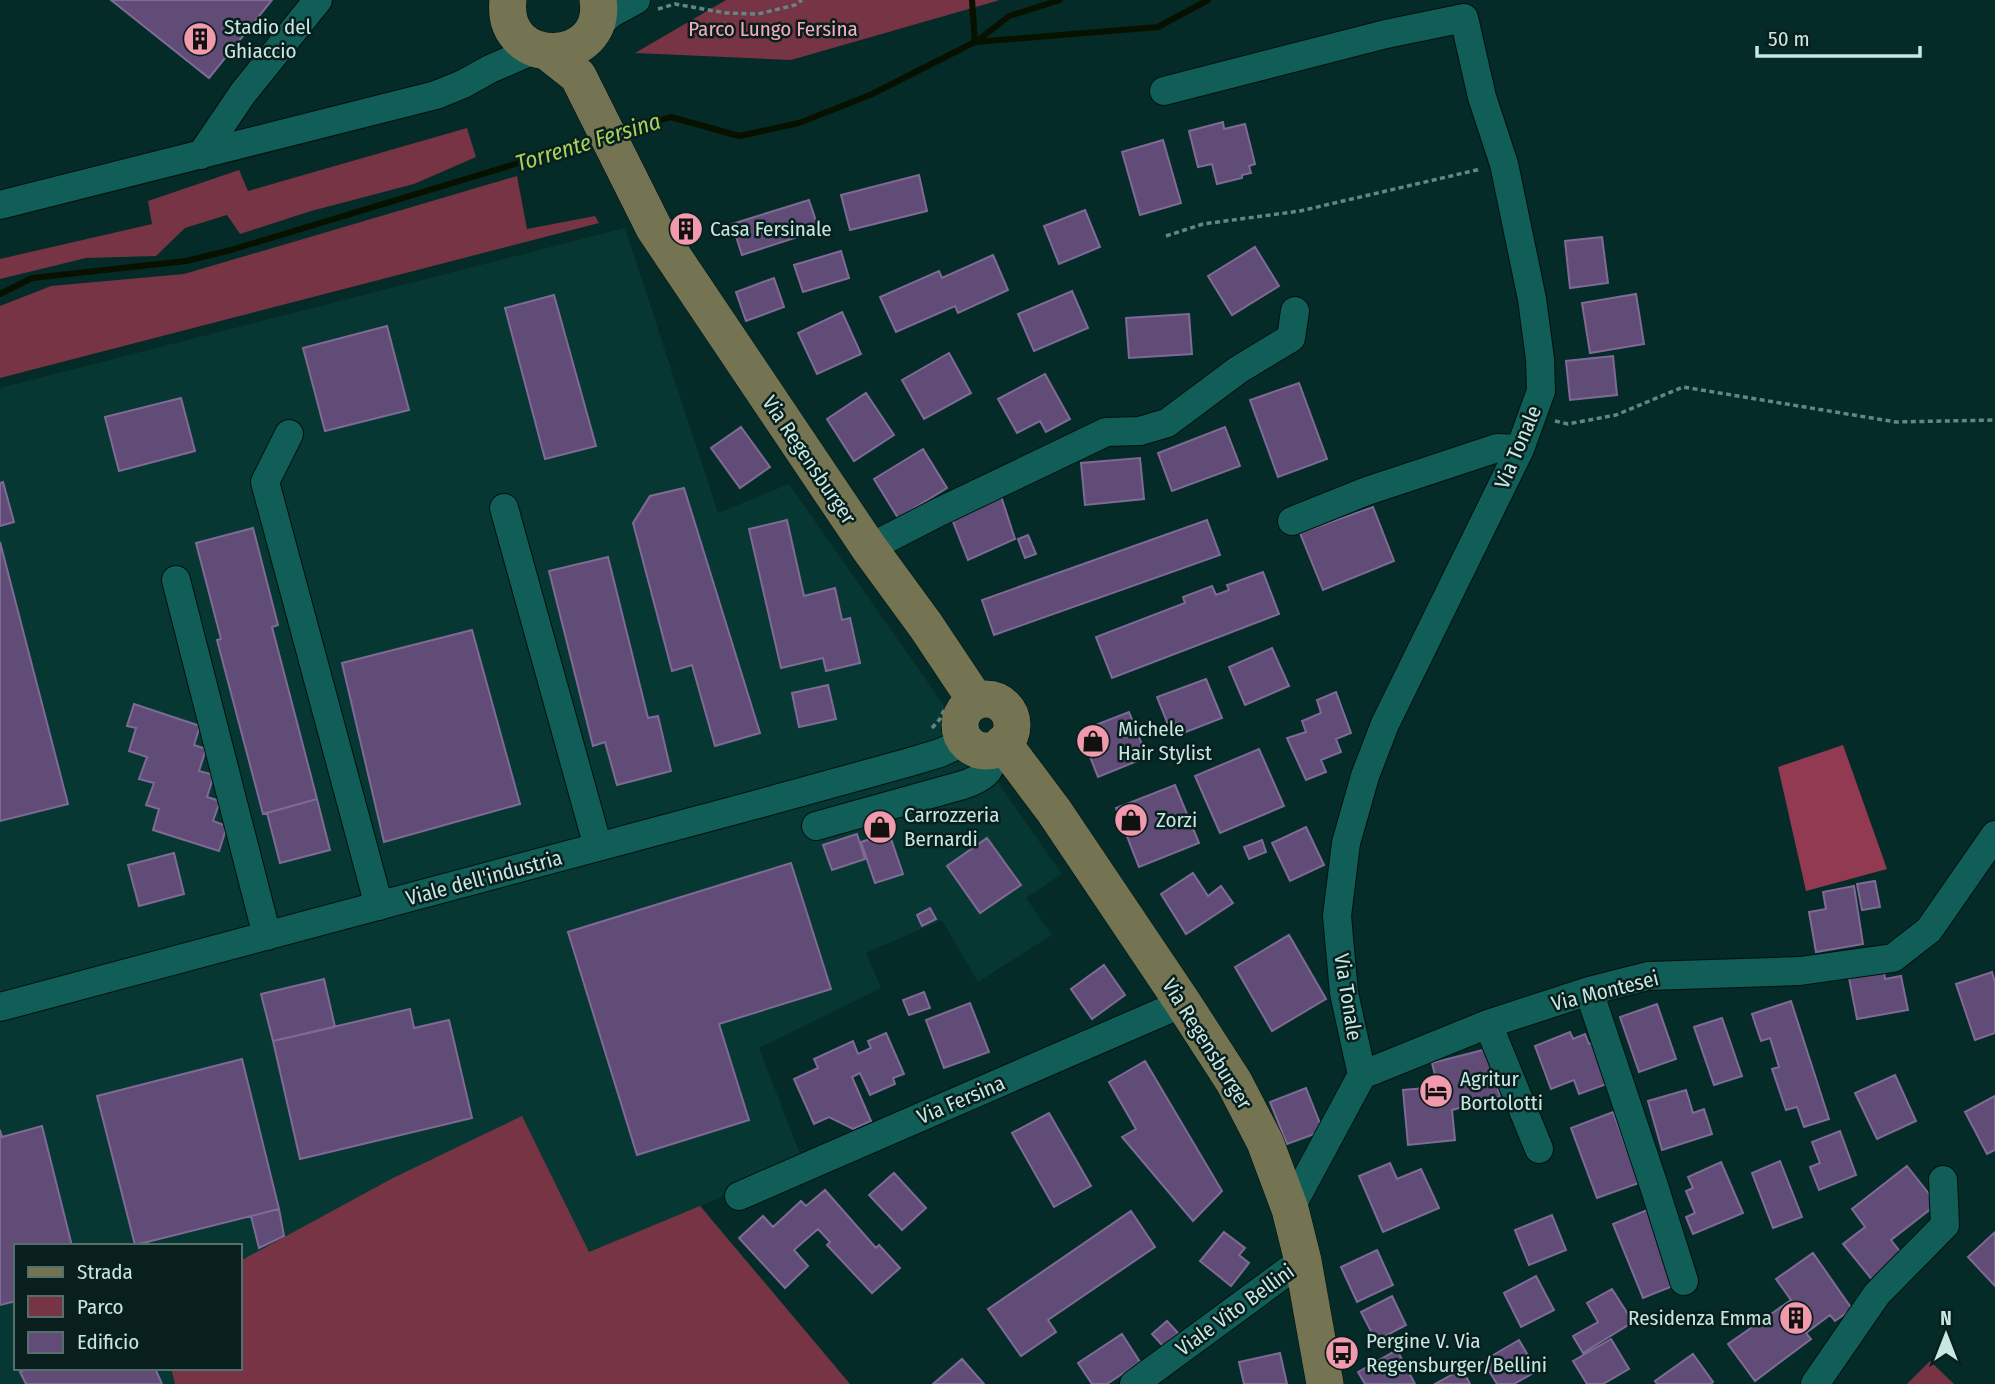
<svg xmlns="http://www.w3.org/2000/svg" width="1995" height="1384" font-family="'Fira Sans Condensed',sans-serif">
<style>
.built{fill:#073733;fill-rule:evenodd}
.green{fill:#763445}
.forest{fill:#933a53}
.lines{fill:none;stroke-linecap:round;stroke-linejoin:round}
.stream{stroke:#081000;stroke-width:6}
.building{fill:#604c76;stroke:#7f6a96;stroke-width:2}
.minor-casing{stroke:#00110f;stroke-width:30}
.major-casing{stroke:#00110f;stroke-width:38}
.path{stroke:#638783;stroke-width:3.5;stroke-dasharray:5 3.5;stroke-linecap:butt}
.minor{stroke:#105e57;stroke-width:28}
.major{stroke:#747452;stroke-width:37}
.labels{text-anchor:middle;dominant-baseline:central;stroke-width:5;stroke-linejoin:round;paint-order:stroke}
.poi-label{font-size:21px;fill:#c6e7e2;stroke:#091f1d;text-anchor:start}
.park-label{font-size:21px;fill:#f7abbb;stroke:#091f1d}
.street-label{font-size:21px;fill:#c6e7e2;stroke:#091f1d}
.water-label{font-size:23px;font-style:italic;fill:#a8d15d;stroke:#091f1d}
</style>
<rect width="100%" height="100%" fill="#042b27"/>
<path class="built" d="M625 228 718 513 789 484 1062 874 1026 898 1052 935 978 982 942 920 866 953 881 988 759 1048 802 1159 701 1206 850 1384H0V388ZM16 1246H240V1368H16Z"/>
<path class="green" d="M726 0H1000L791 60 635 53Z
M467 128 476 157 414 184 311 211 240 234 227 215 185 228 156 256 86 258 0 279V259L152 224 148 201 239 170 248 191Z
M517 176 527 229 595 216 599 223 0 378V306L51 286 184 274Z
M522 1116 589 1252 700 1206 850 1384H175L171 1368H240V1261L393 1178Z
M1930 1361 1954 1384H1907Z"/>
<path class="forest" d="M1843 745 1887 869 1806 891 1778 767Z"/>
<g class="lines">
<path class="stream" d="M972 0 975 42
M977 41 1009 16 1060 0
M618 133 671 117 739 136 799 123 870 95 975 42 1158 27 1208 0
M0 294 32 278 186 261 231 250 598 139"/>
</g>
<path class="building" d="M111 0H272L209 78Z
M1223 122 1224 129 1245 124 1255 164 1249 166 1251 173 1242 175V178L1217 184 1212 164 1198 167 1189 131Z
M1163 140 1181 203 1140 215 1122 152Z
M919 175 927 211 850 230 841 195Z
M809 200 819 230 742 255 732 224Z
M1085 210 1100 247 1059 264 1044 226Z
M694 215 700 236 679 241 671 222Z
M1602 237 1608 283 1570 288 1565 241Z
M1255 247 1279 286 1232 315 1208 276Z
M841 251 849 278 803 292 794 265Z
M993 255 1008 290 958 313 955 306 896 332 880 297 939 271 942 278Z
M774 278 784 307 746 321 736 292Z
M1072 291 1088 328 1034 351 1018 314Z
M1636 294 1644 344 1590 353 1582 303Z
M554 295 596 446 545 459 505 308Z
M842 312 861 354 817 374 798 333Z
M1189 314 1192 354 1129 358 1126 318Z
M387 326 409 410 325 431 303 348Z
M949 353 971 393 924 419 902 380Z
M1613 356 1617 395 1570 400 1566 361Z
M1045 374 1070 419 1046 432 1040 421 1017 433 998 399Z
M1299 383 1327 459 1278 477 1250 400Z
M866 393 894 435 854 461 827 419Z
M181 398 195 451 119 471 105 417Z
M741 427 770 467 740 488 711 448Z
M1225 427 1240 466 1172 491 1158 453Z
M923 449 947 488 898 518 874 479Z
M1140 458 1144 499 1085 505 1081 463Z
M3 482 14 522 0 526V483Z
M684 488 760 733 715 746 692 665 672 671 633 523 650 496Z
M1000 493 1015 539 968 560 950 514Z
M1373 507 1394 561 1323 590 1300 533Z
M787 520 804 596 835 588 842 620 850 618 860 663 826 671 823 658 781 668 749 529Z
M1207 520 1220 555 994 635 982 600Z
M253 528 278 625 272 627 317 799 263 814 217 640 221 639 196 543Z
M1028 535 1036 554 1025 558 1018 539Z
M0 542 68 804 0 821Z
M608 557 648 718 658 716 671 771 617 785 605 742 593 746 549 571Z
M1263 572 1279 614 1112 678 1096 637 1185 603 1183 597 1212 586 1216 595 1229 590 1227 585Z
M472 630 520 804 384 842 342 663Z
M1272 648 1289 686 1245 705 1229 667Z
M1206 679 1222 718 1173 737 1157 697Z
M828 685 836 719 799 727 792 693Z
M1336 692 1351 733 1336 739 1341 752 1321 760 1326 772 1306 780 1287 738 1306 732 1302 721 1321 713 1317 700Z
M134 704 200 726 194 745 206 749 199 771 214 775 207 797 220 801 213 821 227 826 219 851 153 830 159 809 146 805 154 783 139 779 147 757 129 751 136 728 127 726Z
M1129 712 1147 757 1098 777 1080 731Z
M1259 749 1284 806 1220 833 1195 776Z
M1175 785 1199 843 1139 867 1116 808Z
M317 799 330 850 280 863 267 813Z
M1306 827 1324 865 1290 881 1272 843Z
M889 833 903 874 875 883 861 842Z
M857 834 865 859 832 870 823 845Z
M987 838 1021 885 980 913 947 866Z
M1262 840 1266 852 1249 859 1244 847Z
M174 853 184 894 139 906 128 865Z
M791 863 831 989 719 1024 749 1120 637 1155 568 932Z
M1193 873 1208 896 1221 886 1233 903 1186 934 1161 894Z
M1875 881 1880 907 1862 910 1857 884Z
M1854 886 1863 944 1816 952 1809 912 1826 909 1823 892Z
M930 908 936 919 922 926 917 915Z
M1289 935 1326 999 1272 1031 1235 967Z
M1104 965 1125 995 1092 1019 1071 989Z
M1884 971 1885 979 1901 976 1908 1010 1857 1019 1849 978Z
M1992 972 1995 982V1033L1975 1040 1956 984Z
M324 979 335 1027 273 1041 261 994Z
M924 992 930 1008 909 1015 903 1000Z
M1791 1001 1829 1119 1804 1127 1797 1107 1786 1110 1772 1069 1779 1067 1770 1038 1761 1041 1752 1014Z
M970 1003 989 1052 944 1068 926 1020Z
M1657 1004 1676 1059 1639 1072 1620 1017Z
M410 1009 414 1028 449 1020 472 1118 300 1159 273 1041Z
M1722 1018 1742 1076 1714 1085 1694 1027Z
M1570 1032 1573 1039 1585 1034 1589 1044 1599 1040 1615 1081 1579 1094 1574 1080 1551 1089 1535 1046Z
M886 1033 904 1074 893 1078 895 1084 870 1095 860 1073 852 1077 871 1121 853 1129 829 1117 814 1124 794 1079 818 1068 814 1059 853 1041 858 1054 871 1048 868 1041Z
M1487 1049 1500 1097 1452 1110 1455 1140 1408 1145 1403 1090 1438 1087 1432 1063Z
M242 1059 279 1209 135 1245 97 1096Z
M1145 1061 1222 1191 1193 1221 1122 1137 1136 1129 1109 1082Z
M1895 1075 1916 1121 1877 1139 1855 1093Z
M1306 1088 1323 1131 1287 1144 1270 1102Z
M1686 1090 1693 1113 1704 1109 1712 1134 1662 1150 1648 1101Z
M1995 1096V1150L1987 1154 1965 1112Z
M1613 1112 1639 1183 1597 1198 1571 1128Z
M1049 1113 1091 1186 1054 1207 1012 1133Z
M42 1126 72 1246H16V1301L0 1305V1130L2 1137Z
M1840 1131 1856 1175 1819 1190 1810 1167 1820 1163 1812 1142Z
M1780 1161 1802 1217 1773 1228 1752 1173Z
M1721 1162 1743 1213 1693 1234 1686 1217 1695 1213 1686 1191 1693 1188 1688 1177Z
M1390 1163 1397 1179 1421 1169 1439 1208 1383 1232 1359 1176Z
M1907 1166 1937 1204 1891 1240 1905 1258 1874 1282 1843 1244 1865 1227 1852 1209Z
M894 1173 926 1208 902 1230 869 1195Z
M825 1190 876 1248 879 1245 900 1268 872 1293 827 1245 830 1242 818 1229 794 1250 808 1266 785 1288 739 1238 763 1216 773 1227 801 1201 806 1206Z
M279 1209 284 1236 259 1248 251 1216Z
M1647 1210 1678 1284 1643 1298 1613 1224Z
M1131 1211 1155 1247 1048 1320 1056 1332 1021 1356 988 1309Z
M1552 1215 1566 1250 1529 1265 1515 1230Z
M1224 1232 1245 1248 1239 1255 1249 1263 1231 1286 1200 1261Z
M1995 1232V1286L1968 1257Z
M1377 1250 1393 1285 1357 1302 1341 1267Z
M1813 1253 1852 1309 1835 1321 1830 1315 1806 1333 1811 1339 1755 1381 1728 1344 1791 1300 1776 1279Z
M1536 1276 1554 1310 1521 1327 1504 1293Z
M1612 1289 1633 1322 1583 1353 1573 1336 1598 1322 1587 1303Z
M1392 1296 1406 1325 1376 1341 1361 1312Z
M1167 1321 1178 1333 1163 1346 1152 1334Z
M1122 1334 1140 1362 1107 1384H1092L1078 1363Z
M1611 1339 1629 1369 1603 1384H1587L1573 1361Z
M1519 1340 1537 1371 1514 1384H1497L1483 1361Z
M1397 1350 1415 1384H1365L1358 1372Z
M1280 1353 1287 1384H1244L1239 1362Z
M1693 1354 1713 1382 1711 1384H1657L1655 1381Z
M962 1359 984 1384H933Z
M28 1368H155L162 1384H26L20 1372Z
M1462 1369 1470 1384H1435Z"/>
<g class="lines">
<g class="minor-casing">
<path id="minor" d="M593 29 612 13 636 0
M1164 91 1386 34 1464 18 1482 97 1504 164 1532 299 1540 359 1541 391 1520 449 1385 724 1365 776 1346 843 1337 916 1344 993 1362 1075
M201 155 243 93 318 0
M0 205 436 95 463 84 490 69 536 49
M289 434 265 482 379 906
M504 508 598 847
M1292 521 1367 491 1497 448 1520 449
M869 548 939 512 1106 432 1140 431 1167 423 1238 370 1291 338 1295 311
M176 580 267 936
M816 826 963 785C981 779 996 771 991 750
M1589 991 1655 1189 1684 1281
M0 1007 758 804 910 762 940 753 966 741
M1488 1024 1539 1149
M739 1196 1183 1003
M1290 1209 1362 1075 1488 1024 1589 991 1648 976 1800 971 1893 958 1929 930 1995 835
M1134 1384 1289 1270 1303 1261
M1815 1384 1877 1294 1945 1225 1943 1180"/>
</g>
<g class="major-casing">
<path id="major" d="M508 0C500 70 608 67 598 0
M549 53 578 76 654 228 869 548 926 626 976 701
M960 725a26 26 0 1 1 52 0a26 26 0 1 1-52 0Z
M1003 743 1054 811 1183 1003 1234 1082 1265 1142 1290 1209 1303 1261 1325 1384"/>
</g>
<path class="path" d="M658 9 675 4 726 13 758 14 795 5 802 0
M1166 236 1203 224 1300 211 1481 169
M1555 421 1568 424 1616 415 1683 387 1896 422 1995 420
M932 728 940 719 945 708"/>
<use href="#minor" class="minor"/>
<use href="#major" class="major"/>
</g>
<defs>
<g id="building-disc" transform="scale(1.75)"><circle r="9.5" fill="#f29aad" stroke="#091f1d"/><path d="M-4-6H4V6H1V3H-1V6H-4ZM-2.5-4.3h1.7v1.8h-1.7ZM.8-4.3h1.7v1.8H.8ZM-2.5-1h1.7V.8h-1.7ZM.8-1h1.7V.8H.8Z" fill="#111"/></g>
<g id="shop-disc" transform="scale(1.75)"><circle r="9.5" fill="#f29aad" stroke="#091f1d"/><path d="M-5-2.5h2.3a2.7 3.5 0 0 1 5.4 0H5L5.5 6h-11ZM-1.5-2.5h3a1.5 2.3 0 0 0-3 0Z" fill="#111"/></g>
<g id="hotel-disc" transform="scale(1.75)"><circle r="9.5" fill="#f29aad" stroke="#091f1d"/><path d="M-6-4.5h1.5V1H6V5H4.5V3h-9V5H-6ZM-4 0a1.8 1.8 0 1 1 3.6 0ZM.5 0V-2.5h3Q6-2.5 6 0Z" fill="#111"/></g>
<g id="bus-disc" transform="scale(1.75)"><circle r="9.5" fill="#f29aad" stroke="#091f1d"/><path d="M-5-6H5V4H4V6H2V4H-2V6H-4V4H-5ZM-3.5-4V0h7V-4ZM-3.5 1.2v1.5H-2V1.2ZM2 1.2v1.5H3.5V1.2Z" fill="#111"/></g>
</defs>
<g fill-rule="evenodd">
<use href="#building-disc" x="200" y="39"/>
<use href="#building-disc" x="686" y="229"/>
<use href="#shop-disc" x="1093" y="741"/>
<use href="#shop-disc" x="1131" y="820"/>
<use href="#shop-disc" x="880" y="827"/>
<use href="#hotel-disc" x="1436" y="1091"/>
<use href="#building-disc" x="1796" y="1318"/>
<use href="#bus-disc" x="1342" y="1353"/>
</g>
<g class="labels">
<g class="poi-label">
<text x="224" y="27">Stadio del<tspan x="224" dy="24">Ghiaccio</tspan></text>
<text x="710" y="229">Casa Fersinale</text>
<text x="1118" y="729">Michele<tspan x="1118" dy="24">Hair Stylist</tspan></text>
<text x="904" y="815">Carrozzeria<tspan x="904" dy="24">Bernardi</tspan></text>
<text x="1156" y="820">Zorzi</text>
<text x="1460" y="1079">Agritur<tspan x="1460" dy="24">Bortolotti</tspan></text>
<text x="1772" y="1318" text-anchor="end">Residenza Emma</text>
<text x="1366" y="1341">Pergine V. Via<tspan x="1366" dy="24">Regensburger/Bellini</tspan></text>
</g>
<g class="park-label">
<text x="773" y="29">Parco Lungo Fersina</text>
</g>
<g class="street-label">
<text transform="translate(1518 447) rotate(-67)">Via Tonale</text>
<text transform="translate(809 460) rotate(56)">Via Regensburger</text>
<text transform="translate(484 878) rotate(-15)">Viale dell'industria</text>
<text transform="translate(1605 991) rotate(-14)">Via Montesei</text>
<text transform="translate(1348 997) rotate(81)">Via Tonale</text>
<text transform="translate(1207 1044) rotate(58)">Via Regensburger</text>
<text transform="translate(961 1100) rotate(-23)">Via Fersina</text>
<text transform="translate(1235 1310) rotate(-36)">Viale Vito Bellini</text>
</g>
<g class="water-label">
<text transform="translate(588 142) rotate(-17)">Torrente Fersina</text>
</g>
</g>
<rect x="14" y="1244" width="228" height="126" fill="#091f1d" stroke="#556f6c" stroke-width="2"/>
<rect x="28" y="1267" width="35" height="10" fill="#747452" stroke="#556f6c" stroke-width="2"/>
<text x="77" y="1279" font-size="21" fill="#c6e7e2">Strada</text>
<rect x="28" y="1296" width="35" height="21" fill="#763445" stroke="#556f6c" stroke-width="2"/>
<text x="77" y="1314" font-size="21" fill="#c6e7e2">Parco</text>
<rect x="28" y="1332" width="35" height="21" fill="#604c76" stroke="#556f6c" stroke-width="2"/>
<text x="77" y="1349" font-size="21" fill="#c6e7e2">Edificio</text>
<g transform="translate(1946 1335)" stroke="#091f1d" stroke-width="5" paint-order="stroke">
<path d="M0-5L12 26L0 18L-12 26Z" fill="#c6e7e2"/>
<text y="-10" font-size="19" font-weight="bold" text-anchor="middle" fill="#c6e7e2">N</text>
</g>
<path d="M1757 46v10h163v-10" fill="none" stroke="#c6e7e2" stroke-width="3.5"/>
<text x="1768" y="46" font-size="21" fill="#c6e7e2" stroke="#091f1d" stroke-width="5" paint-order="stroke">50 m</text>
</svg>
